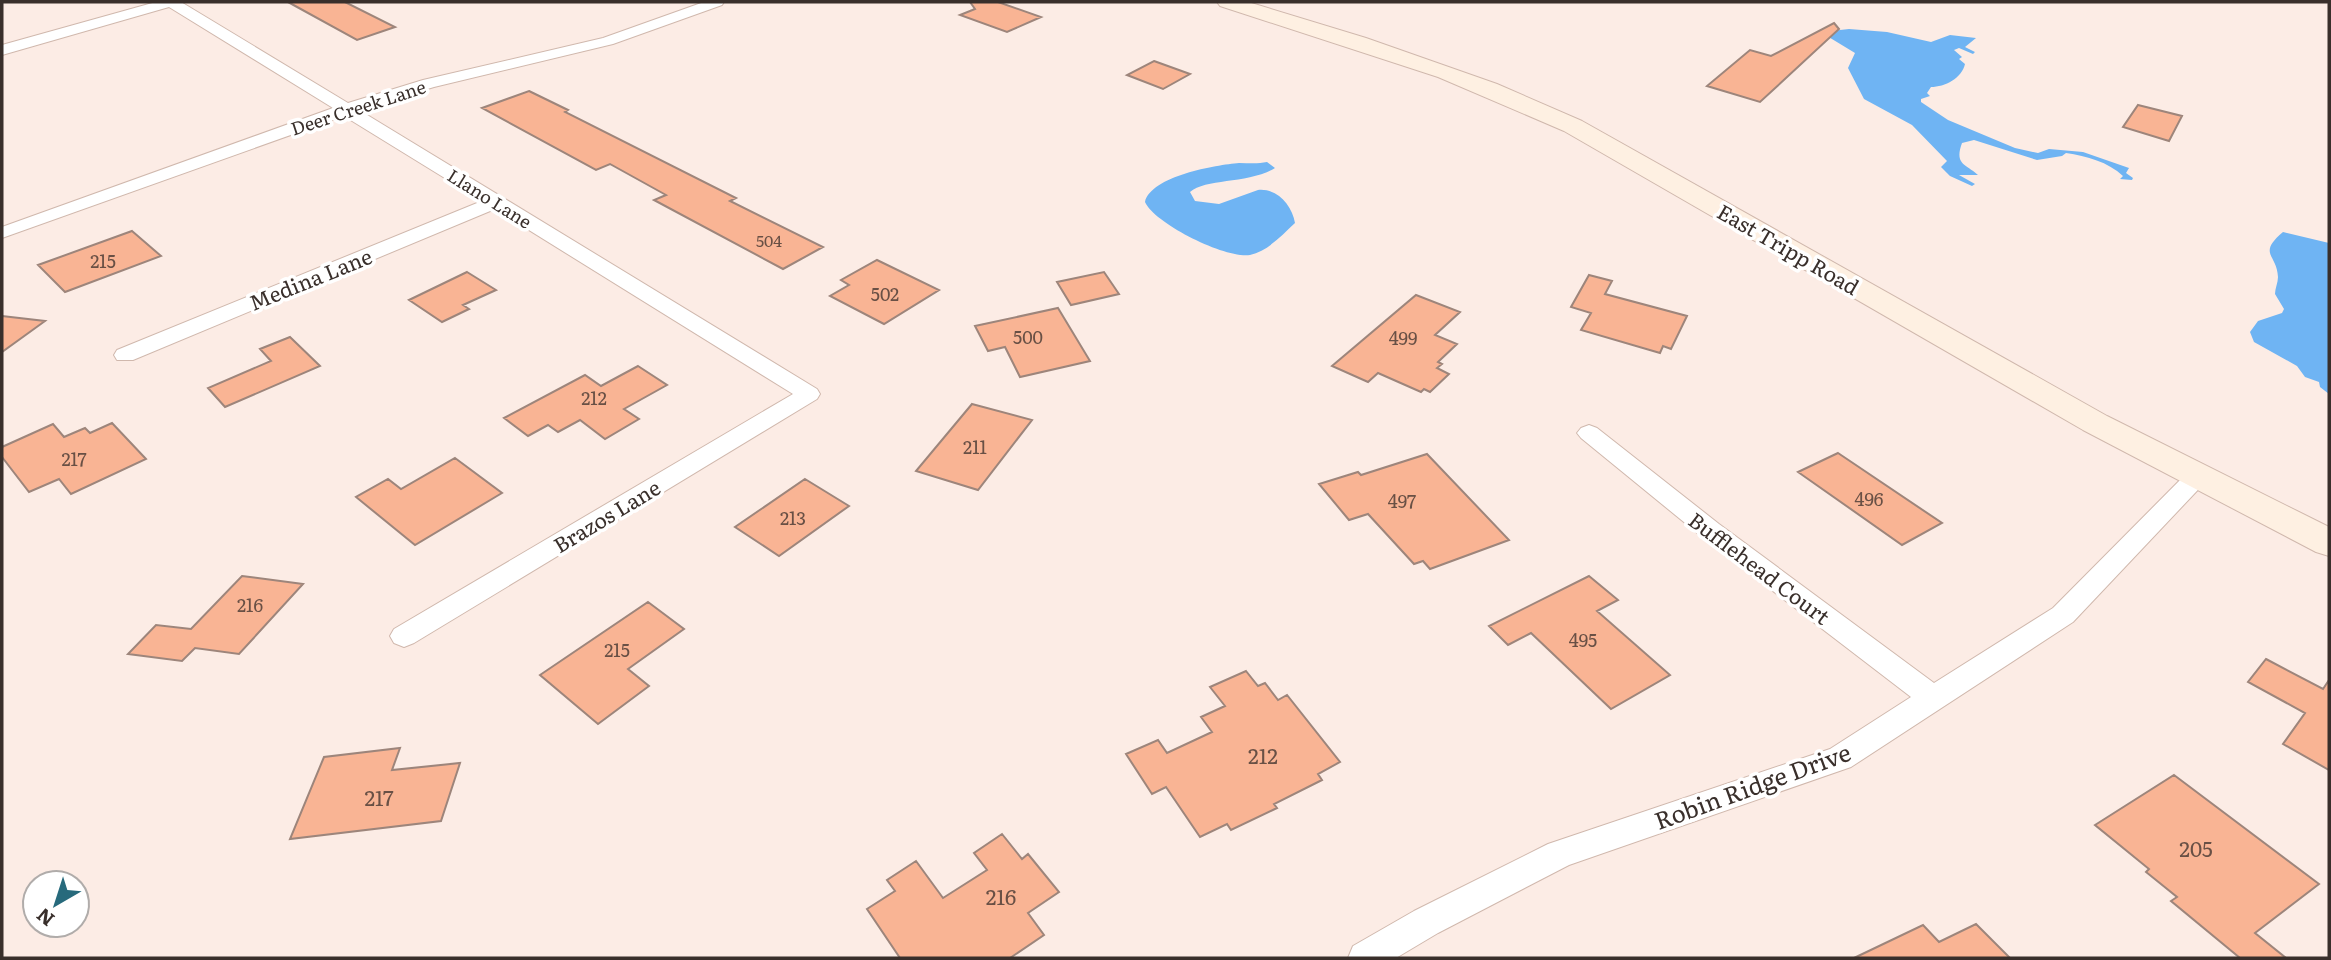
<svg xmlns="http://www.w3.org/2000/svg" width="2331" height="960" font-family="Literata,serif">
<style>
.water{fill:#6fb4f3}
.building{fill:#f9b494;stroke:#9d857b;stroke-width:2}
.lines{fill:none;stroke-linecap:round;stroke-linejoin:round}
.street-casing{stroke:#d0b8ad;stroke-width:2}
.secondary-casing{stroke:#d0b8ad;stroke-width:2}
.street{fill:#fff;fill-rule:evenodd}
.secondary{fill:#fef0e2;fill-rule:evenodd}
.labels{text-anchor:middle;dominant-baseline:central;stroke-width:7;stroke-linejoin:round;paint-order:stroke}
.far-number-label{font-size:16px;fill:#695045}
.far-street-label{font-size:18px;fill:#392f2b;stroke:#fff}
.number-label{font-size:18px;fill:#695045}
.street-label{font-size:21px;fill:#392f2b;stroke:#fff}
.near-number-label{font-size:21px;fill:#695045}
.near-street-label{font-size:24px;fill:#392f2b;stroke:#fff}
</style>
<rect width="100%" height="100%" fill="#fcece5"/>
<path class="water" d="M1849 29 1887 32 1931 42 1950 35 1976 38 1965 47 1975 52 1973 54 1959 48 1954 50 1962 57 1959 59 1965 64C1962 78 1945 87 1931 87L1927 93 1930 96 1921 99V102L1948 120 2015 148 2038 153 2049 149 2083 152 2129 168 2126 173 2133 178 2132 180 2120 179 2123 176C2108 162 2087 156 2066 153L2062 156 2037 160 1974 140 1962 143C1954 165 1966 164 1978 175H1959L1975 184 1972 186 1950 176 1941 167 1947 161 1912 125 1864 99 1848 68 1855 53 1827 36 1831 31Z
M1267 162 1275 168C1248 184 1206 178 1190 192L1195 201 1219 204 1258 190C1277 188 1292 205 1295 223 1282 235 1268 251 1250 255 1226 259 1155 224 1145 202 1151 176 1216 165 1239 163 1249 163 1258 164 1267 162Z
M2283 232 2329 243V394L2320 387 2319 382 2305 377 2297 366 2254 342 2250 332 2258 321 2282 313 2284 309 2275 294C2275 288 2278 283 2278 277 2277 254 2257 254 2283 232Z"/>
<path class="building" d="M288 2H345L395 27 357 40Z
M970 2H998L1041 17 1007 32 960 15 975 9Z
M1834 23 1839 29 1760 102 1707 86 1750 50 1771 56Z
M1154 61 1190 74 1163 89 1127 75Z
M529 91 568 110 565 112 736 198 730 201 823 247 783 269 654 200 666 195 610 164 596 170 482 108Z
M2138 105 2182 116 2169 141 2123 127Z
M132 231 161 256 65 292 38 265Z
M877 260 939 290 884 324 830 296 849 285 841 280Z
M467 272 496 290 463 305 469 309 442 322 409 300Z
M1104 272 1119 294 1071 305 1057 282Z
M1589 275 1612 281 1605 294 1687 316 1671 349 1663 346 1660 353 1581 330 1591 313 1571 307Z
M1416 295 1460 312 1435 335 1457 344 1438 362 1442 364 1437 368 1449 374 1430 392 1424 389 1421 392 1378 373 1368 382 1332 366Z
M1058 308 1090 361 1020 377 1005 347 988 351 975 326Z
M2 316 45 321 2 352Z
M290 337 320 366 225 407 208 388 271 361 260 349Z
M638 366 667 385 624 409 639 419 605 439 580 420 558 432 548 425 528 436 504 418 585 375 601 386Z
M972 404 1032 420 978 490 916 471Z
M112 423 146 459 71 494 59 479 29 492 2 457V447L53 424 64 437 85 428 90 433Z
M1838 453 1942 523 1902 545 1798 472Z
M1427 454 1509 540 1430 569 1423 561 1414 564 1368 514 1349 520 1319 484 1358 472 1361 475Z
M455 458 502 493 415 545 356 497 388 479 401 489Z
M805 479 849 506 779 556 735 527Z
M242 576 303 584 239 654 195 648 182 661 128 654 156 625 191 629Z
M1589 576 1618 600 1597 611 1670 675 1611 709 1531 633 1508 645 1489 626Z
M648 602 684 629 628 669 649 686 598 724 540 675Z
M2266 659 2323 689 2329 680V770L2283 744 2305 713 2248 682Z
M1246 671 1258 686 1265 683 1278 700 1287 695 1340 762 1318 774 1322 780 1274 804 1277 808 1231 830 1227 824 1200 837 1166 787 1152 794 1126 754 1158 740 1167 753 1212 732 1201 717 1225 706 1210 687Z
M400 748 392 770 460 763 441 821 290 839 324 757Z
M2174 775 2319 884 2255 933 2286 958H2240L2171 901 2177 897 2146 872 2149 869 2095 825Z
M1002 834 1022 859 1028 854 1059 892 1028 913 1044 935 1010 958H900L867 909 895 891 887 880 916 861 943 898 987 870 974 853Z
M1976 924 2010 958H1854L1923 925 1939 942Z"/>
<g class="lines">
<g class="street-casing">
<path id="street" d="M156 2H181L348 103 423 80 603 38 704 2H724L722 5 613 44 434 87 359 110 817 389 820 394 817 399 414 643 404 647 394 643 390 636 394 629 793 394 495 209 133 360H117L114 355 117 350 482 201 344 116 2 238V227L333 108 169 7 2 55V45Z
M1589 425 1597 428 1719 524 1934 683 2053 608 2190 470 2199 468 2208 470 2211 476 2073 622 1851 767 1569 865 1438 933 1396 958H1348L1353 946 1414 911 1548 844 1830 749 1911 697 1701 536 1581 438 1577 433 1581 428Z"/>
</g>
<g class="secondary-casing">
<path id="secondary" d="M1217 2H1248L1366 38 1497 84 1582 121 2107 416 2329 527V556L2316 552 2083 430 1564 131 1438 77 1220 6Z"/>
</g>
<use href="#street" class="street"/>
<use href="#secondary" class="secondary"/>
</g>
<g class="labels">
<g class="far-number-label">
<text x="769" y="240">504</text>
</g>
<g class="far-street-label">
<text transform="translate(358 107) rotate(-18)">Deer Creek Lane</text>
<text transform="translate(490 198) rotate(32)">Llano Lane</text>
</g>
<g class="number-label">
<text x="103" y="260">215</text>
<text x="885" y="293">502</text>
<text x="1028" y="336">500</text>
<text x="1403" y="337">499</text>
<text x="594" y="397">212</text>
<text x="975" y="446">211</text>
<text x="74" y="458">217</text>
<text x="1869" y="498">496</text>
<text x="1402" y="500">497</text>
<text x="793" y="517">213</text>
<text x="250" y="604">216</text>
<text x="1583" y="639">495</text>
<text x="617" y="649">215</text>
</g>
<g class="street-label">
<text transform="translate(1789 248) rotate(30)">East Tripp Road</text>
<text transform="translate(310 278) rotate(-22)">Medina Lane</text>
<text transform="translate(606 515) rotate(-31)">Brazos Lane</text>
<text transform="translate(1760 567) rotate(37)">Bufflehead Court</text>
</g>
<g class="near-number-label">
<text x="1263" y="754">212</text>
<text x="379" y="796">217</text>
<text x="2196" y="847">205</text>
<text x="1001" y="895">216</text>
</g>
<g class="near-street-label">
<text transform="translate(1752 785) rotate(-20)">Robin Ridge Drive</text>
</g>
</g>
<rect width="2331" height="960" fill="none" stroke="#392f2b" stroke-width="7"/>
<g transform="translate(56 904) rotate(219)"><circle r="33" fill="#ffffff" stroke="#b0acaa" stroke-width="2"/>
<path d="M0-5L12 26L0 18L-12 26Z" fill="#276a7c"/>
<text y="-10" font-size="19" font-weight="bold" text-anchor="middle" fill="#392f2b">N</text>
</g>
</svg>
